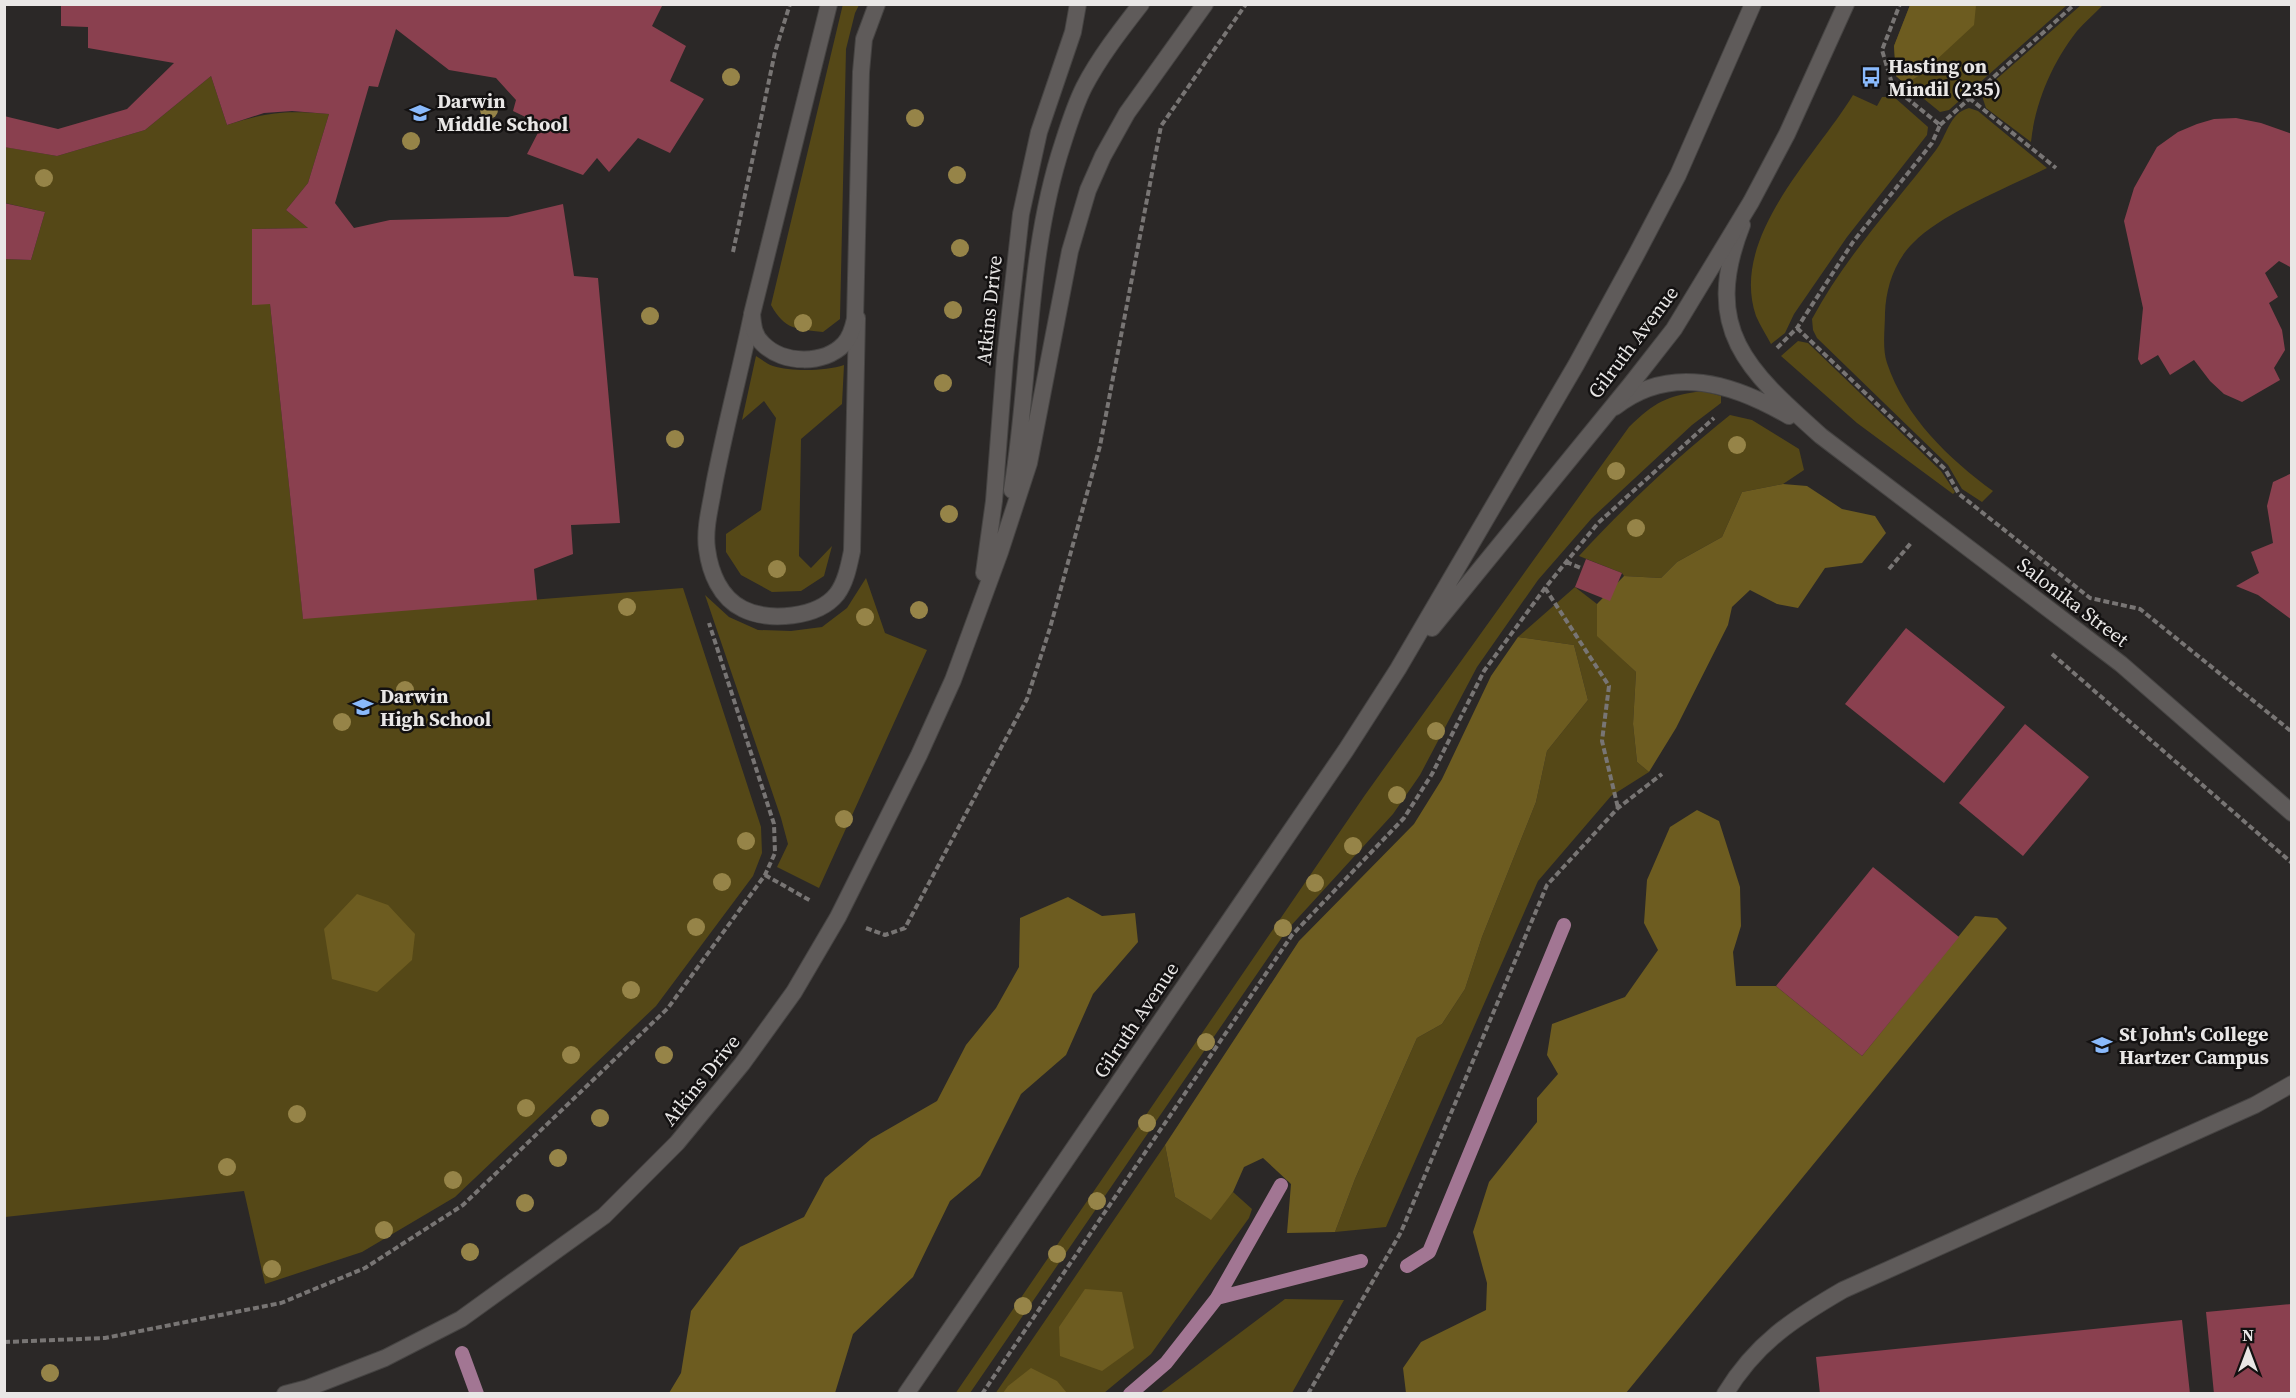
<svg xmlns="http://www.w3.org/2000/svg" width="2296" height="1398" font-family="'Source Serif 4',serif">
<style>
.green{fill:#554817}
.forest{fill:#6d5c20}
.lines{fill:none;stroke-linecap:round;stroke-linejoin:round}
.stream{stroke:#a27693;stroke-width:14}
.building{fill:#8a404f}
.service-casing{stroke:#464443;stroke-width:18}
.minor-casing{stroke:#464443;stroke-width:18}
.tertiary-casing{stroke:#464443;stroke-width:18}
.path{stroke:#787574;stroke-width:4;stroke-dasharray:6 3;stroke-linecap:butt}
.service{stroke:#5f5b5a;stroke-width:16}
.minor{stroke:#5f5b5a;stroke-width:16}
.tertiary{stroke:#5f5b5a;stroke-width:16}
.tree{fill:#968448}
.labels{text-anchor:middle;dominant-baseline:central;stroke-width:5;stroke-linejoin:round;paint-order:stroke}
.poi-label{font-size:20px;font-weight:bold;fill:#e9e7e6;stroke:#131111;text-anchor:start}
.street-label{font-size:20px;fill:#e9e7e6;stroke:#131111}
</style>
<rect width="100%" height="100%" fill="#2b2827"/>
<path class="green" d="M843 4 859 5 855 13 846 49 840 319 823 332C796 329 785 330 771 305Z
M1910 5H2067L1949 110 1940 112 1896 76 1894 46Z
M2081 5H2103C2095 13 2085 22 2077 31 2052 63 2035 103 2031 142L1986 108 1983 99 1984 90Z
M211 76 227 125C268 112 285 110 329 114L308 183 286 210 308 228 252 229V304H270L303 618 683 588 761 827 762 853 753 876 656 1006 455 1197 362 1252 265 1284 244 1191 5 1217 4 259 31 260 45 212 5 203V147L57 156 145 130Z
M1853 95 1877 106 1882 97H1894L1928 127 1927 135 1847 237 1794 314 1785 333 1771 344C1766 335 1760 325 1756 316 1729 237 1816 156 1853 95Z
M1969 108 1978 111 2047 168C2009 187 1942 213 1913 243 1894 262 1886 288 1885 313 1885 329 1882 348 1887 363 1905 417 1949 459 1993 491L1982 502 1962 489 1948 465 1817 338 1813 330 1812 319C1845 257 1894 205 1936 150 1947 136 1949 113 1969 108Z
M1798 341 1808 343 1941 471 1955 492 1953 494 1857 423 1781 356Z
M756 356C761 359 767 364 773 366 792 372 826 371 844 365L842 404 801 439 799 556 811 568 832 546 824 576 801 591 772 592 741 575 726 552V534L761 510 776 418 764 401 742 420Z
M1702 391 1721 396V403L1692 425 1592 518 1538 580 1477 667 1420 775 1393 814 1287 930 970 1393 955 1394 1365 795 1629 427C1655 402 1666 396 1702 391Z
M1730 415 1752 420 1799 449 1804 470 1783 484 1742 492 1722 537 1677 562 1661 578 1624 576 1622 573 1579 556C1625 506 1676 458 1730 415Z
M866 578 885 633 927 650 819 888 777 867 788 844 781 818 705 595 729 617 758 630 791 631 822 627 847 608Z
M1575 587 1597 604 1598 636 1636 672 1633 724 1637 762 1649 772 1611 796 1538 881 1386 1227 1335 1232 1355 1179 1417 1038 1442 1024 1465 989 1482 937 1536 802 1547 751 1588 700 1574 645 1518 637Z
M1165 1145 1175 1197 1210 1219 1233 1192 1252 1209 1249 1218 1151 1354 1104 1393 995 1394Z
M1285 1299 1344 1300 1292 1393H1160Z"/>
<path class="forest" d="M1910 5H1976L1974 25 1920 75 1905 84 1896 76 1894 46Z
M1783 484 1807 486 1842 509 1875 516 1886 533 1862 563 1825 568 1798 608 1777 604 1750 590 1732 607 1728 625 1676 728 1649 772 1637 762 1633 724 1636 672 1597 636V604L1624 576 1661 578 1677 562 1722 537 1742 492Z
M1518 637 1574 645 1588 700 1547 751 1536 802 1482 937 1465 989 1442 1024 1417 1038 1355 1179 1335 1232 1287 1233 1291 1184 1263 1158 1244 1167 1233 1192 1211 1220 1175 1197 1165 1145 1299 941 1414 824 1442 779 1491 676Z
M1697 810 1719 821 1740 887 1741 926 1733 952 1736 986H1776L1862 1056 1975 916 1997 918 2007 928 1626 1393H1406L1403 1368 1421 1342 1486 1310 1487 1283 1473 1232 1489 1182 1537 1122V1098L1558 1074 1547 1055 1552 1024 1625 997 1658 950 1644 923 1647 880 1670 827Z
M357 894 388 905 415 934 412 960 377 992 332 979 324 929Z
M1068 897 1102 916 1135 913 1138 942 1093 994 1066 1055 1021 1094 980 1176 950 1201 913 1277 853 1334 835 1393H669L681 1373 691 1311 740 1247 804 1217 825 1178 871 1139 937 1101 966 1045 996 1008 1019 967 1020 918Z
M1085 1289 1122 1292 1134 1348 1102 1371 1060 1356 1059 1327Z
M1031 1368 1057 1381 1067 1393H1003L1008 1386Z"/>
<g class="lines">
<path class="stream" d="M1407 1266 1429 1252 1564 925
M1217 1298 1361 1261
M462 1353 477 1394
M1130 1394 1166 1363 1217 1298 1281 1185"/>
</g>
<path class="building" d="M61 4H663L652 26 686 46 670 81 704 99 670 153 638 138 609 172 597 158 583 175 527 154 542 125 513 111 516 100 496 78 449 70 396 29 378 87 369 86 335 203 354 228 390 220 508 217 563 204 574 276 598 278 620 523 571 525 573 554 534 569 537 600 303 619 270 304 252 305V229L308 228 286 210 308 183 329 114 292 111 264 113 227 125 211 76 145 130 57 156 4 147V116L58 129 127 109 174 63 88 48V27L61 26Z
M2236 118 2261 123 2292 134V268L2279 261 2265 273 2278 297 2269 303 2282 330 2285 350 2274 368 2280 380 2242 402 2224 394 2210 381 2194 360 2170 375 2158 355 2141 365 2138 359 2143 308 2124 221 2134 188 2157 147 2178 132 2197 124 2214 119Z
M4 203 45 212 31 260 4 259Z
M2292 473V620L2258 595 2236 586 2259 573 2251 552 2273 543 2267 506 2273 482Z
M1586 559 1622 573 1610 601 1575 587Z
M1906 628 2005 707 1944 783 1845 704Z
M2025 724 2089 777 2023 856 1959 803Z
M1873 867 1959 937 1862 1056 1776 986Z
M2292 1304V1394H2214L2206 1312Z
M2182 1320 2190 1394H1820L1816 1357Z"/>
<g class="lines">
<g class="service-casing">
<path id="service" d="M752 315C740 372 725 428 714 485 711 505 704 528 707 549 710 572 720 598 743 609 769 622 818 618 837 594 846 582 849 565 852 551L857 318
M1725 1394C1756 1343 1793 1319 1843 1290L2255 1105 2292 1084"/>
</g>
<g class="minor-casing">
<path id="minor" d="M829 4 752 314C753 326 754 336 763 344 783 364 824 365 844 344 850 338 853 328 855 319L861 72 864 39 877 4
M1742 225C1701 329 1747 370 1821 436L2121 664 2292 813
M1615 407C1671 363 1734 384 1789 416
M1012 490C1031 375 1026 255 1063 143 1069 124 1075 105 1084 87 1099 58 1120 31 1141 4
M984 573 994 501 1005 358 1021 214 1039 132 1073 32 1078 4
M285 1394 308 1388 385 1358 461 1319 604 1216 677 1143 742 1064 794 992 838 917 919 755 953 680 1000 552 1029 463 1070 251 1088 190 1103 156 1127 113 1205 4"/>
</g>
<g class="tertiary-casing">
<path id="tertiary" d="M1432 628 1631 384 1674 329 1751 202 1787 134 1846 4
M906 1394 1346 750 1398 669 1576 365 1635 257 1678 175 1753 4"/>
</g>
<path class="path" d="M1969 98 2056 168
M1940 125 2075 4
M733 252 775 52 790 4
M1797 328 1945 469 1959 494 2090 598 2140 609 2292 732
M1777 348 1797 328 1853 242 1932 143 1940 125 1893 87 1882 50 1900 4
M1566 562 1581 568
M1889 569 1911 543
M1545 588 1609 686 1602 741 1618 808
M2052 654 2292 863
M765 875 811 901
M866 928 885 935 905 928 1027 699 1050 628 1100 446 1161 126 1246 4
M4 1342 105 1338 281 1303 365 1268 463 1205 668 1008 765 875 775 853 774 824 709 623
M982 1394 1292 935 1404 818 1432 774 1484 671 1545 588 1598 523 1714 418
M1308 1394 1401 1232 1547 885 1618 808 1662 774"/>
<use href="#service" class="service"/>
<use href="#minor" class="minor"/>
<use href="#tertiary" class="tertiary"/>
</g>
<g class="tree">
<circle cx="731" cy="77" r="9"/>
<circle cx="489" cy="110" r="9"/>
<circle cx="915" cy="118" r="9"/>
<circle cx="411" cy="141" r="9"/>
<circle cx="957" cy="175" r="9"/>
<circle cx="44" cy="178" r="9"/>
<circle cx="960" cy="248" r="9"/>
<circle cx="953" cy="310" r="9"/>
<circle cx="650" cy="316" r="9"/>
<circle cx="803" cy="323" r="9"/>
<circle cx="943" cy="383" r="9"/>
<circle cx="675" cy="439" r="9"/>
<circle cx="1737" cy="445" r="9"/>
<circle cx="1616" cy="471" r="9"/>
<circle cx="949" cy="514" r="9"/>
<circle cx="1636" cy="528" r="9"/>
<circle cx="777" cy="569" r="9"/>
<circle cx="627" cy="607" r="9"/>
<circle cx="919" cy="610" r="9"/>
<circle cx="865" cy="617" r="9"/>
<circle cx="405" cy="690" r="9"/>
<circle cx="342" cy="722" r="9"/>
<circle cx="1436" cy="731" r="9"/>
<circle cx="1397" cy="795" r="9"/>
<circle cx="844" cy="819" r="9"/>
<circle cx="746" cy="841" r="9"/>
<circle cx="1353" cy="846" r="9"/>
<circle cx="722" cy="882" r="9"/>
<circle cx="1315" cy="883" r="9"/>
<circle cx="696" cy="927" r="9"/>
<circle cx="1283" cy="928" r="9"/>
<circle cx="631" cy="990" r="9"/>
<circle cx="1206" cy="1042" r="9"/>
<circle cx="571" cy="1055" r="9"/>
<circle cx="664" cy="1055" r="9"/>
<circle cx="526" cy="1108" r="9"/>
<circle cx="297" cy="1114" r="9"/>
<circle cx="600" cy="1118" r="9"/>
<circle cx="1147" cy="1123" r="9"/>
<circle cx="558" cy="1158" r="9"/>
<circle cx="227" cy="1167" r="9"/>
<circle cx="453" cy="1180" r="9"/>
<circle cx="1097" cy="1201" r="9"/>
<circle cx="525" cy="1203" r="9"/>
<circle cx="384" cy="1230" r="9"/>
<circle cx="470" cy="1252" r="9"/>
<circle cx="1057" cy="1254" r="9"/>
<circle cx="272" cy="1269" r="9"/>
<circle cx="1023" cy="1306" r="9"/>
<circle cx="50" cy="1373" r="9"/>
</g>
<defs>
<g id="bus-bare" transform="scale(1.62)"><path d="M-5-6H5V4H4V6H2V4H-2V6H-4V4H-5ZM-3.5-4V0h7V-4ZM-3.5 1.2v1.5H-2V1.2ZM2 1.2v1.5H3.5V1.2Z" fill="#8abafc" stroke="#131111" stroke-width="2.5" paint-order="stroke"/></g>
<g id="school-bare" transform="scale(1.62)"><path d="M0-5L7-2L0 1L-7-2ZM-4 1L0 2.5L4 1V4Q0 6-4 4Z" fill="#8abafc" stroke="#131111" stroke-width="2.5" paint-order="stroke"/></g>
<g id="university-bare" transform="scale(1.62)"><path d="M0-5L7-2L0 1L-7-2ZM-4 1L0 2.5L4 1V4Q0 6-4 4Z" fill="#8abafc" stroke="#131111" stroke-width="2.5" paint-order="stroke"/></g>
</defs>
<g fill-rule="evenodd">
<use href="#bus-bare" x="1871" y="77"/>
<use href="#school-bare" x="420" y="113"/>
<use href="#university-bare" x="363" y="707"/>
<use href="#university-bare" x="2102" y="1045"/>
</g>
<g class="labels">
<g class="poi-label">
<text x="1888" y="66">Hasting on<tspan x="1888" dy="23">Mindil (235)</tspan></text>
<text x="437" y="101">Darwin<tspan x="437" dy="23">Middle School</tspan></text>
<text x="380" y="696">Darwin<tspan x="380" dy="23">High School</tspan></text>
<text x="2119" y="1034">St John's College<tspan x="2119" dy="23">Hartzer Campus</tspan></text>
</g>
<g class="street-label">
<text transform="translate(989 310) rotate(-84)">Atkins Drive</text>
<text transform="translate(1633 342) rotate(-53)">Gilruth Avenue</text>
<text transform="translate(2073 602) rotate(37)">Salonika Street</text>
<text transform="translate(1136 1020) rotate(-56)">Gilruth Avenue</text>
<text transform="translate(701 1080) rotate(-51)">Atkins Drive</text>
</g>
</g>
<rect width="2296" height="1398" fill="none" stroke="#e9e7e6" stroke-width="12"/>
<g transform="translate(2248 1350)" stroke="#131111" stroke-width="4.5" paint-order="stroke">
<path d="M0-4.5L10 22L0 15L-10 22Z" fill="#e9e7e6"/>
<text y="-9" font-size="16" font-weight="bold" text-anchor="middle" fill="#e9e7e6">N</text>
</g>
</svg>
